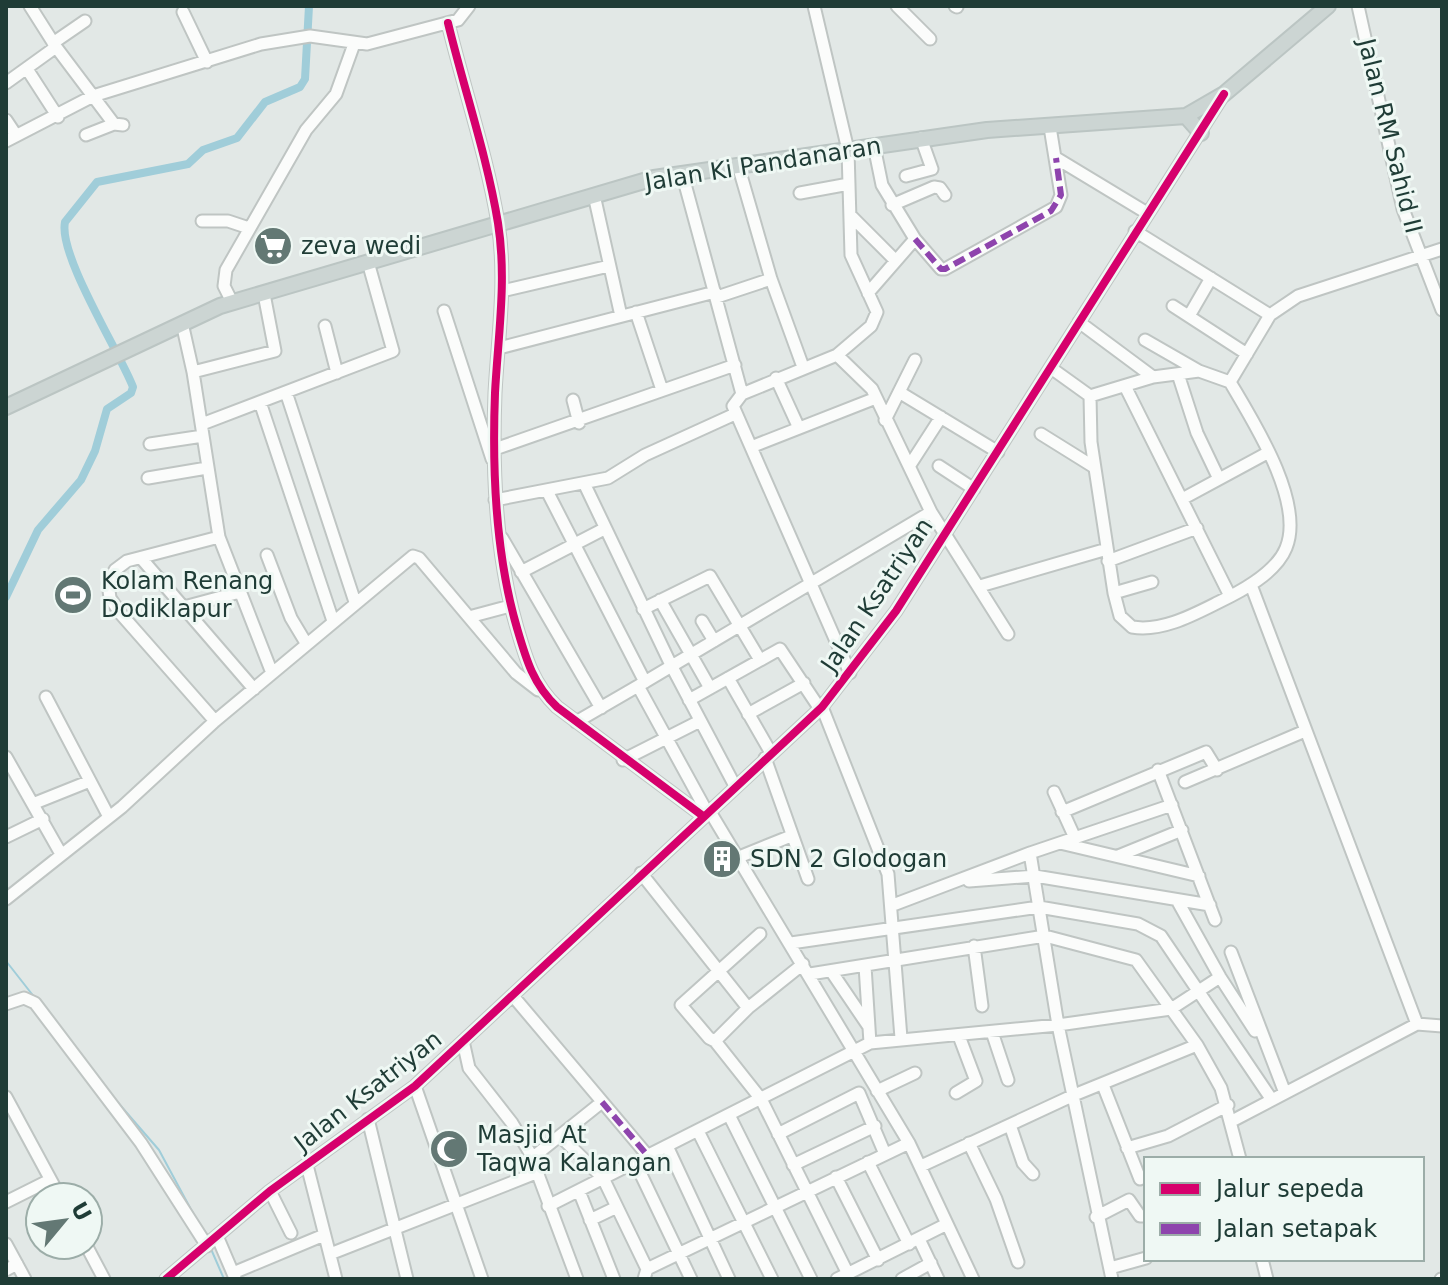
<svg xmlns="http://www.w3.org/2000/svg" width="1448" height="1285" font-family="'DejaVu Sans',sans-serif">
<style>
.lines{fill:none;stroke-linecap:round;stroke-linejoin:round}
.stream{stroke:#a0cdd9;stroke-width:2}
.canal{stroke:#a0cdd9;stroke-width:8}
.minor-casing{stroke:#bfc5c3;stroke-width:15}
.major-casing{stroke:#bbc5c3;stroke-width:18}
.minor{stroke:#fbfcfb;stroke-width:11}
.major{stroke:#ccd5d3;stroke-width:14}
.quiet{stroke:#8e44ad;stroke-width:6;stroke-dasharray:12 6;stroke-linecap:butt}
.cycleway-casing{stroke:#eff8f4;stroke-width:13}
.cycleway{stroke:#d6006c;stroke-width:8}
.labels{text-anchor:middle;dominant-baseline:central;stroke-width:6;stroke-linejoin:round;paint-order:stroke}
.street-label{font-size:24px;fill:#1f3c36;stroke:#eff8f4}
.poi-label{font-size:24px;fill:#1f3c36;stroke:#eff8f4;text-anchor:start}
</style>
<rect width="100%" height="100%" fill="#e2e8e6"/>
<g class="lines">
<path class="stream" d="M6 961 35 998
M113 1097 159 1150 195 1217
M211 1249 224 1279"/>
<path class="canal" d="M6 597 38 530 81 480 95 451 107 409 131 393 133 387C119 351 58 255 65 222L97 182 188 164 203 150 237 138 265 102 300 87 305 79 309 6"/>
<g class="minor-casing">
<path id="minor" d="M30 6 56 47 114 124 123 125
M814 6 848 150 851 255 877 312 871 326 837 355 872 389 931 512 1008 634
M897 6 930 39
M955 6 957 7
M1358 6 1403 209 1442 310
M183 12 207 62
M448 23C464 89 487 156 498 223 507 280 498 336 495 393 492 471 495 553 517 628 526 659 533 684 557 707L703 816
M53 43 85 21
M27 69 58 117
M6 83 56 47
M6 120 16 135
M86 135 114 124
M6 141 93 96 261 44 310 36 367 44 458 20 469 6
M1056 158 1147 213
M738 165 771 279 803 367
M682 173 742 394
M906 176 932 169 921 138
M800 193 849 184
M594 195 621 316
M892 205 934 187 940 188 945 195
M852 217 895 260
M202 221H228L249 228
M1135 231 1270 315
M915 239 941 269H945L1056 207 1061 195 1050 127
M502 291 609 266
M868 293 915 239 882 185 874 146
M717 297 771 279
M232 302 224 286 226 270 306 130 336 94 354 44
M1173 306 1247 354
M444 311 492 459
M636 312 662 390
M1189 316 1211 278
M1079 322 1153 377
M182 323 193 372 219 537 127 561 115 570 108 583 110 598 120 613 215 721
M325 326 337 373
M1145 340 1199 371
M499 348 715 292
M837 355 742 394 733 406 850 673
M1051 368 1090 396
M1199 371 1230 382C1253 421 1305 502 1286 548 1276 573 1242 591 1219 602 1193 615 1162 632 1132 627L1120 616 1114 593 1091 442 1090 396 1153 377Z
M193 372 275 351 264 294
M1178 374 1197 433 1218 477
M776 378 798 426
M1230 382 1270 315 1298 296 1442 249
M1125 386 1230 596
M286 392 355 602
M899 392 998 452
M573 400 579 423
M260 402 333 621
M885 420 915 360
M202 424 393 351 368 262
M1041 434 1094 467
M150 444 203 436
M751 447 876 398
M495 449 735 365
M910 465 941 417
M939 466 974 489
M148 478 207 468
M584 483 671 665 735 786
M547 491 645 682
M1184 498 1269 452
M495 500 608 478 645 455 735 414
M219 537 272 673
M502 538 601 708
M267 555 291 618 306 643
M141 558 254 689
M1108 561 1197 528
M521 572 604 529
M1251 585 1417 1024
M980 586 1107 549
M1114 593 1152 582
M660 600 710 688
M184 607 240 592
M643 609 710 576 760 660
M469 617 510 606
M702 621 714 641
M728 678 771 753
M46 697 109 817
M689 700 780 649 820 709
M822 707 888 874 901 1038
M748 714 804 683
M576 722 638 686
M6 757 61 854
M765 758 808 879
M623 760 700 721
M1158 770 1215 920
M1185 782 1305 731
M1054 792 1075 838
M35 803 90 781
M709 810 909 1143 973 1279
M707 812 638 686 931 512
M1062 812 1206 752 1217 770
M6 837 43 819
M1060 843 1199 876
M1030 853 1058 1025 1112 1279
M1118 856 1182 830
M739 857 791 836
M641 873 748 1008
M969 881 1035 876 1210 905
M6 899 122 807 215 721 413 556 419 558 516 673 538 690
M1177 900 1220 977 1255 1031
M893 905 1030 853 1172 805
M760 934 681 1005 709 1038 715 1041 748 1008 803 964
M791 943 1039 907 1138 924 1161 936 1272 1100
M974 946 982 1006
M1231 952 1285 1093
M865 966 870 1043
M831 971 869 1027
M810 974 1045 936 1136 960 1197 1045 1221 1088 1240 1159
M513 996 648 1156
M6 1004 24 998 35 1003 141 1143 207 1246
M992 1032 1008 1080
M463 1041 469 1068 512 1123 530 1153 577 1279
M715 1041 761 1099 848 1274
M1103 1085 1140 1179
M415 1086 482 1279
M877 1091 915 1073
M956 1093 976 1081 959 1036
M6 1097 60 1197
M729 1115 811 1279
M368 1119 407 1279
M1232 1121 1417 1024 1442 1026
M1010 1125 1023 1163 1033 1174
M698 1131 772 1279
M778 1134 859 1093 885 1154
M561 1137 603 1178 647 1269
M969 1143 996 1199 1018 1262
M667 1146 729 1279
M1127 1148 1168 1136 1228 1105
M532 1158 602 1102
M635 1162 691 1279
M868 1162 909 1244
M307 1165 336 1279
M793 1165 875 1126
M921 1166 1074 1095 1197 1045
M836 1177 878 1260
M270 1191 291 1233
M579 1191 614 1279
M6 1202 50 1180
M548 1206 870 1043 1058 1025 1171 1009 1220 977
M1096 1217 1129 1200 1140 1216H1146
M590 1220 617 1207
M217 1236 235 1278
M919 1239 938 1279
M6 1244 25 1279
M86 1245 104 1279
M330 1254 536 1173
M1262 1259 1267 1279
M1110 1268 1146 1258
M6 1270 17 1264
M233 1273 324 1235
M166 1279 270 1191 415 1086 822 707 896 611 1224 94
M644 1279 647 1269 909 1143
M837 1279 947 1224
M902 1279 931 1263
M1441 1279H1442"/>
</g>
<g class="major-casing">
<path id="major" d="M1186 116 1201 133
M6 407 220 306 654 178 987 130 1186 116 1224 94 1328 6"/>
</g>
<use href="#minor" class="minor"/>
<use href="#major" class="major"/>
<path class="quiet" d="M915 239 941 269H945L1051 211 1061 195 1056 158
M602 1102 648 1156"/>
<g class="cycleway-casing">
<path id="cycleway" d="M448 23C464 89 487 156 498 223 507 280 498 336 495 393 492 471 495 553 517 628 526 659 533 684 557 707L703 816
M166 1279 270 1191 415 1086 822 707 896 611 1224 94"/>
</g>
<use href="#cycleway" class="cycleway"/>
</g>
<defs>
<g id="supermarket-disc" transform="scale(2)"><circle r="9.5" fill="#637874" stroke="#eff8f4"/><path d="M-6-5.5h2.5l.6 2H6L4.5 2H-2.5L-4.4-4H-6ZM-1.5 3.2a1.3 1.3 0 1 0 .1 0ZM3 3.2a1.3 1.3 0 1 0 .1 0Z" fill="#fff"/></g>
<g id="stadium-disc" transform="scale(2)"><circle r="9.5" fill="#637874" stroke="#eff8f4"/><path d="M0-5a6.5 5 0 1 0 0 10a6.5 5 0 1 0 0-10ZM-3.5-1.8h7v3.6h-7Z" fill="#fff"/></g>
<g id="building-disc" transform="scale(2)"><circle r="9.5" fill="#637874" stroke="#eff8f4"/><path d="M-4-6H4V6H1V3H-1V6H-4ZM-2.5-4.3h1.7v1.8h-1.7ZM.8-4.3h1.7v1.8H.8ZM-2.5-1h1.7V.8h-1.7ZM.8-1h1.7V.8H.8Z" fill="#fff"/></g>
<g id="mosque-disc" transform="scale(2)"><circle r="9.5" fill="#637874" stroke="#eff8f4"/><path d="M3.5-4.9A6 6 0 1 0 3.5 4.9A5 5 0 1 1 3.5-4.9Z" fill="#fff"/></g>
</defs>
<g fill-rule="evenodd">
<use href="#supermarket-disc" x="273" y="246"/>
<use href="#stadium-disc" x="73" y="595"/>
<use href="#building-disc" x="722" y="859"/>
<use href="#mosque-disc" x="449" y="1149"/>
</g>
<g class="labels">
<g class="street-label">
<text transform="translate(1390 136) rotate(76)">Jalan RM Sahid II</text>
<text transform="translate(763 164) rotate(-9)">Jalan Ki Pandanaran</text>
<text transform="translate(877 595) rotate(-56)">Jalan Ksatriyan</text>
<text transform="translate(368 1091) rotate(-38)">Jalan Ksatriyan</text>
</g>
<g class="poi-label">
<text x="301" y="246">zeva wedi</text>
<text x="101" y="581">Kolam Renang<tspan x="101" dy="28">Dodiklapur</tspan></text>
<text x="750" y="859">SDN 2 Glodogan</text>
<text x="477" y="1135">Masjid At<tspan x="477" dy="28">Taqwa Kalangan</tspan></text>
</g>
</g>
<rect width="1448" height="1285" fill="none" stroke="#1f3c36" stroke-width="16"/>
<rect x="1144" y="1157" width="280" height="104" fill="#eff8f4" stroke="#9cada8" stroke-width="2"/>
<rect x="1160" y="1183" width="40" height="12" fill="#d6006c" stroke="#9cada8" stroke-width="2"/>
<text x="1216" y="1197" font-size="24" fill="#1f3c36">Jalur sepeda</text>
<rect x="1160" y="1223" width="40" height="12" fill="#8e44ad" stroke="#9cada8" stroke-width="2"/>
<text x="1216" y="1237" font-size="24" fill="#1f3c36">Jalan setapak</text>
<g transform="translate(64 1221) rotate(61)"><circle r="38" fill="#eff8f4" stroke="#9cada8" stroke-width="2"/>
<path d="M0-6L14 30L0 20L-14 30Z" fill="#637874"/>
<text y="-12" font-size="22" font-weight="bold" text-anchor="middle" fill="#1f3c36">U</text>
</g>
</svg>
